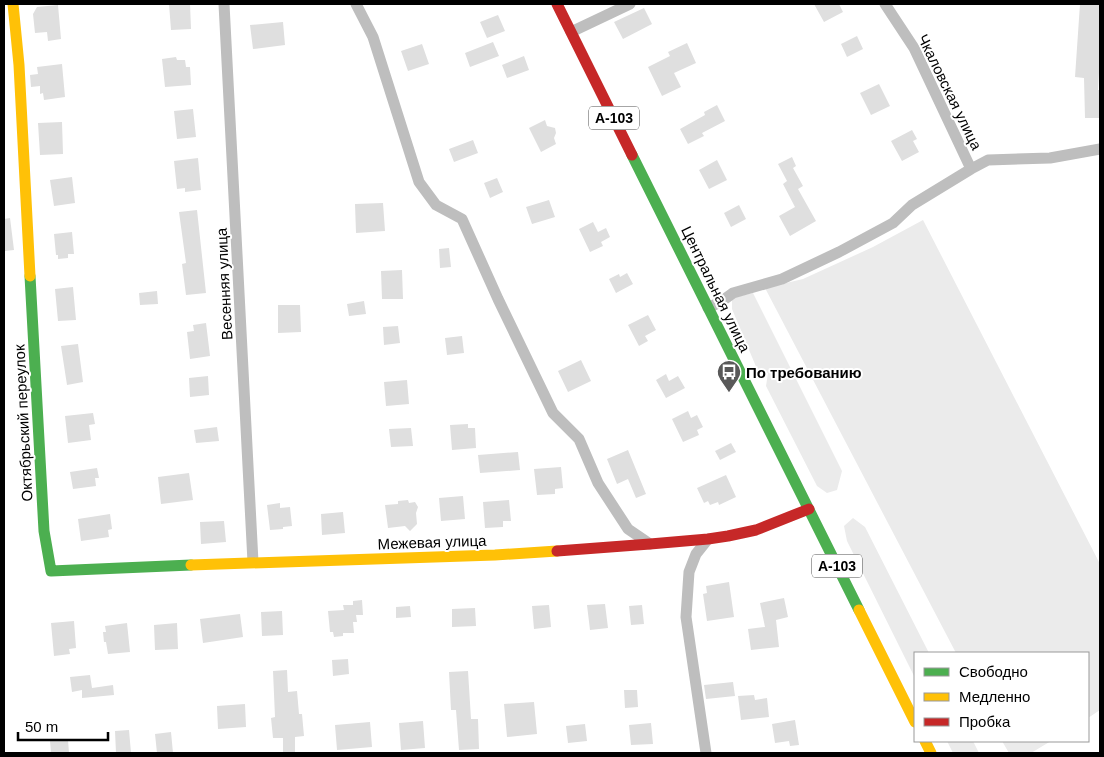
<svg xmlns="http://www.w3.org/2000/svg" width="1104" height="757" font-family="Arial,sans-serif">
<style>
.green{fill:#ebebeb}
.building{fill:#dfdfdf}
.lines{fill:none;stroke-linecap:round;stroke-linejoin:round}
.street{stroke:#bebebe;stroke-width:11}
.fast{stroke:#4caf50;stroke-width:11}
.slow{stroke:#ffc107;stroke-width:11}
.jam{stroke:#c62828;stroke-width:11}
.labels{text-anchor:middle;dominant-baseline:central;stroke-width:4;stroke-linejoin:round;paint-order:stroke}
.shield{fill:#fff;stroke:#4c4c4c;stroke-width:1}
.shield-label{font-size:14px;font-weight:bold;fill:#000}
.street-label{font-size:15px;fill:#000;stroke:#fff}
.poi-label{font-size:15px;font-weight:bold;fill:#000;stroke:#fff;text-anchor:start}
</style>
<rect width="100%" height="100%" fill="#fff"/>
<path class="green" d="M923 220 1100 564V710L1088 718V653H956L765 288 803 279 873 247Z
M753 293 842 471 837 490 827 493 817 486 766 386 768 373 757 369 732 309V298Z
M853 518 865 527 929 653H915V678L847 541 844 526Z
M947 741H973L979 753H953Z
M1002 741H1051L1031 753H1009Z"/>
<path class="building" d="M169 4H190L191 29 171 30Z
M814 4H839L843 12 824 22Z
M1080 4H1100V55L1098 90H1100V118H1085L1084 78 1075 77Z
M58 5 61 39 48 41 47 32 35 33 33 14 37 7Z
M644 8 652 24 623 39 614 22Z
M498 15 505 31 487 38 480 22Z
M283 22 285 45 253 49 250 25Z
M857 36 863 49 847 57 841 44Z
M493 42 499 56 470 67 465 53Z
M687 43 696 63 674 73 681 87 662 96 648 67 670 56 668 52Z
M422 44 429 64 408 71 401 51Z
M524 56 529 70 507 78 502 65Z
M176 57 177 60H185L186 67H190L191 85 165 87 162 59Z
M62 64 65 97 44 100 43 93 40 94V86L31 87 30 75 38 74 37 67Z
M879 84 890 106 871 115 860 93Z
M717 105 725 121 702 133 704 136 688 144 680 129 705 115 704 112Z
M193 109 196 137 177 139 174 111Z
M545 120 547 126 555 128 556 133 554 138 556 144 541 152 529 128Z
M62 122 63 154 40 155 38 123Z
M912 130 917 139 913 141 919 152 902 161 891 141Z
M473 140 478 153 454 162 449 149Z
M792 157 796 166 793 168 803 186 798 189 816 221 790 236 779 216 795 207 783 184 787 181 778 164Z
M198 158 201 190 185 192V188L177 189 174 161Z
M717 160 727 180 709 189 699 170Z
M72 177 75 203 54 206 50 180Z
M497 178 503 192 490 198 484 183Z
M549 200 555 217 532 224 526 207Z
M383 203 385 231 356 233 355 204Z
M739 205 746 219 731 227 724 213Z
M197 210 206 293 186 295 182 264 186 263 179 212Z
M10 218 14 250 5 251 4 219Z
M593 222 598 232 606 228 610 237 601 242 603 246 590 252 579 229Z
M72 232 74 254H68V258L58 259V255H56L54 234Z
M449 248 451 267 440 268 439 249Z
M402 270 403 299H382L381 271Z
M627 273 633 284 616 293 609 279 619 274 620 277Z
M73 287 76 320 58 321 55 289Z
M157 291 158 304 140 305 139 293Z
M364 301 366 314 349 316 347 304Z
M278 305H300L301 332 278 333Z
M648 315 656 330 645 336 648 341 639 346 628 325Z
M206 323 210 356 190 359 187 332 194 331 193 325Z
M398 326 400 343 384 345 383 327Z
M462 336 464 353 447 355 445 338Z
M78 344 83 382 67 385 61 346Z
M581 360 591 381 568 392 558 371Z
M666 374 669 381 678 376 685 388 666 398 656 380Z
M208 376 209 395 190 397 189 378Z
M407 380 409 404 386 406 384 382Z
M688 411 691 418 697 415 703 427 697 430 699 435 683 442 672 419Z
M93 413 95 424 89 425 91 440 68 443 65 416Z
M468 424V428H475L476 448 452 450 450 425Z
M217 427 219 441 196 443 194 430Z
M411 428 413 446 391 447 389 429Z
M731 443 736 452 720 460 715 451Z
M628 450 646 494 636 498 628 479 617 484 607 459Z
M518 452 520 470 480 473 478 455Z
M561 467 563 488 555 489V494L537 495 534 469Z
M97 468 99 478H95L96 486 73 489 70 472Z
M189 473 193 500 161 504 158 477Z
M726 475 736 497 719 505 718 502 710 505 708 501 704 503 697 488Z
M463 496 465 519 441 521 439 498Z
M408 500 409 503 415 502 418 507 416 513 417 524 410 531 405 526 388 528 385 505 398 504V501Z
M509 500 511 521H503V527L485 528 483 502Z
M280 503V508L290 507 292 526 283 527V529L270 530 267 505Z
M343 512 345 533 322 535 321 514Z
M110 514 112 529 108 530 109 537 81 541 78 519Z
M224 521 226 542 201 544 200 522Z
M729 582 734 617 707 621 703 594 707 593 706 586Z
M784 598 788 617 776 620 779 647 751 650 748 629 765 627 760 603Z
M362 600 363 615H356L357 622H353L354 633H343V636L334 637 333 632H330L328 611 344 610 343 605H353V601Z
M605 604 608 628 590 630 587 605Z
M549 605 551 627 534 629 532 606Z
M642 605 644 624 631 625 629 606Z
M410 606 411 617 396 618V607Z
M475 608 476 626 452 627V609Z
M282 611 283 635 262 636 261 612Z
M240 614 243 637 203 643 200 619Z
M74 621 76 648 69 649 70 654 54 656 51 623Z
M127 623 130 652 108 654 106 642H104L103 632H106L105 626Z
M177 623 178 649 155 650 154 625Z
M348 659 349 674 333 676 332 660Z
M287 670 288 692 297 691 299 714H302L304 736 295 737V753H283V738H273L271 718 275 717 273 671Z
M468 671 471 719H478L479 749 459 750 456 710H451L449 672Z
M90 675 92 688 113 685 114 695 82 698V690L72 692 70 677Z
M733 682 735 696 706 699 704 685Z
M624 690H637L638 707 625 708Z
M754 695 755 700 767 698 769 717 741 720 738 696Z
M534 702 537 734 507 737 504 704Z
M245 704 246 727 218 729 217 706Z
M795 720 799 745 790 746 789 741 775 743 772 724Z
M423 721 425 748 401 750 399 723Z
M370 722 372 747 337 750 335 725Z
M651 723 653 744 631 745 629 725Z
M585 724 587 741 568 743 566 726Z
M129 730 131 753H116L115 731Z
M171 732 173 753H157L155 734Z
M68 740 69 753H51L50 741Z"/>
<g class="lines">
<path class="street" d="M224 4 253 562
M356 4 373 37 419 182 436 205 462 219 498 299 553 413 579 439 598 483 628 529 650 544
M885 4 914 48 971 169
M571 32 630 4
M708 308 722 301 733 293 782 279 839 252 893 223 912 205 971 169 988 160 1050 158 1100 149
M706 753 686 617 689 572 696 554 708 539"/>
<path class="fast" d="M632 155 859 610
M30 276 44 531 51 571 191 565"/>
<path class="slow" d="M13 4 19 65 30 276
M191 565 495 555 557 551
M859 610 915 722
M925 741 931 753"/>
<path class="jam" d="M557 4 632 155
M557 551 650 544 708 539 728 536 756 530 809 509"/>
</g>
<defs>
<g id="bus-pin" transform="scale(1.25)"><path d="M0 17L-7.5 6A9.5 9.5 0 1 1 7.5 6Z" fill="#595959" stroke="#fff"/><path d="M-5-6H5V4H4V6H2V4H-2V6H-4V4H-5ZM-3.5-4V0h7V-4ZM-3.5 1.2v1.5H-2V1.2ZM2 1.2v1.5H3.5V1.2Z" fill="#fff"/></g>
</defs>
<g fill-rule="evenodd">
<use href="#bus-pin" x="729" y="372"/>
</g>
<g class="labels">
<g class="shield">
<rect x="589" y="106.5" width="50" height="23" rx="4"/>
<rect x="812" y="554.5" width="50" height="23" rx="4"/>
</g>
<g class="shield-label">
<text x="614" y="118">А-103</text>
<text x="837" y="566">А-103</text>
</g>
<g class="street-label">
<text transform="translate(950 92) rotate(64)">Чкаловская улица</text>
<text transform="translate(224 284) rotate(-93)">Весенняя улица</text>
<text transform="translate(716 289) rotate(64)">Центральная улица</text>
<text transform="translate(23 423) rotate(-93)">Октябрьский переулок</text>
<text transform="translate(432 542) rotate(-2)">Межевая улица</text>
</g>
<g class="poi-label">
<text x="746" y="372">По требованию</text>
</g>
</g>
<rect width="1104" height="757" fill="none" stroke="#000000" stroke-width="10"/>
<rect x="914" y="652" width="175" height="90" fill="#ffffff" stroke="#999999"/>
<rect x="924" y="668" width="25" height="8" fill="#4caf50" stroke="#999999"/>
<text x="959" y="677" font-size="15" fill="#000000">Свободно</text>
<rect x="924" y="693" width="25" height="8" fill="#ffc107" stroke="#999999"/>
<text x="959" y="702" font-size="15" fill="#000000">Медленно</text>
<rect x="924" y="718" width="25" height="8" fill="#c62828" stroke="#999999"/>
<text x="959" y="727" font-size="15" fill="#000000">Пробка</text>
<path d="M18 732v8h90v-8" fill="none" stroke="#000000" stroke-width="2.5"/>
<text x="25" y="732" font-size="15" fill="#000000" stroke="#ffffff" stroke-width="4" paint-order="stroke">50 m</text>
</svg>
